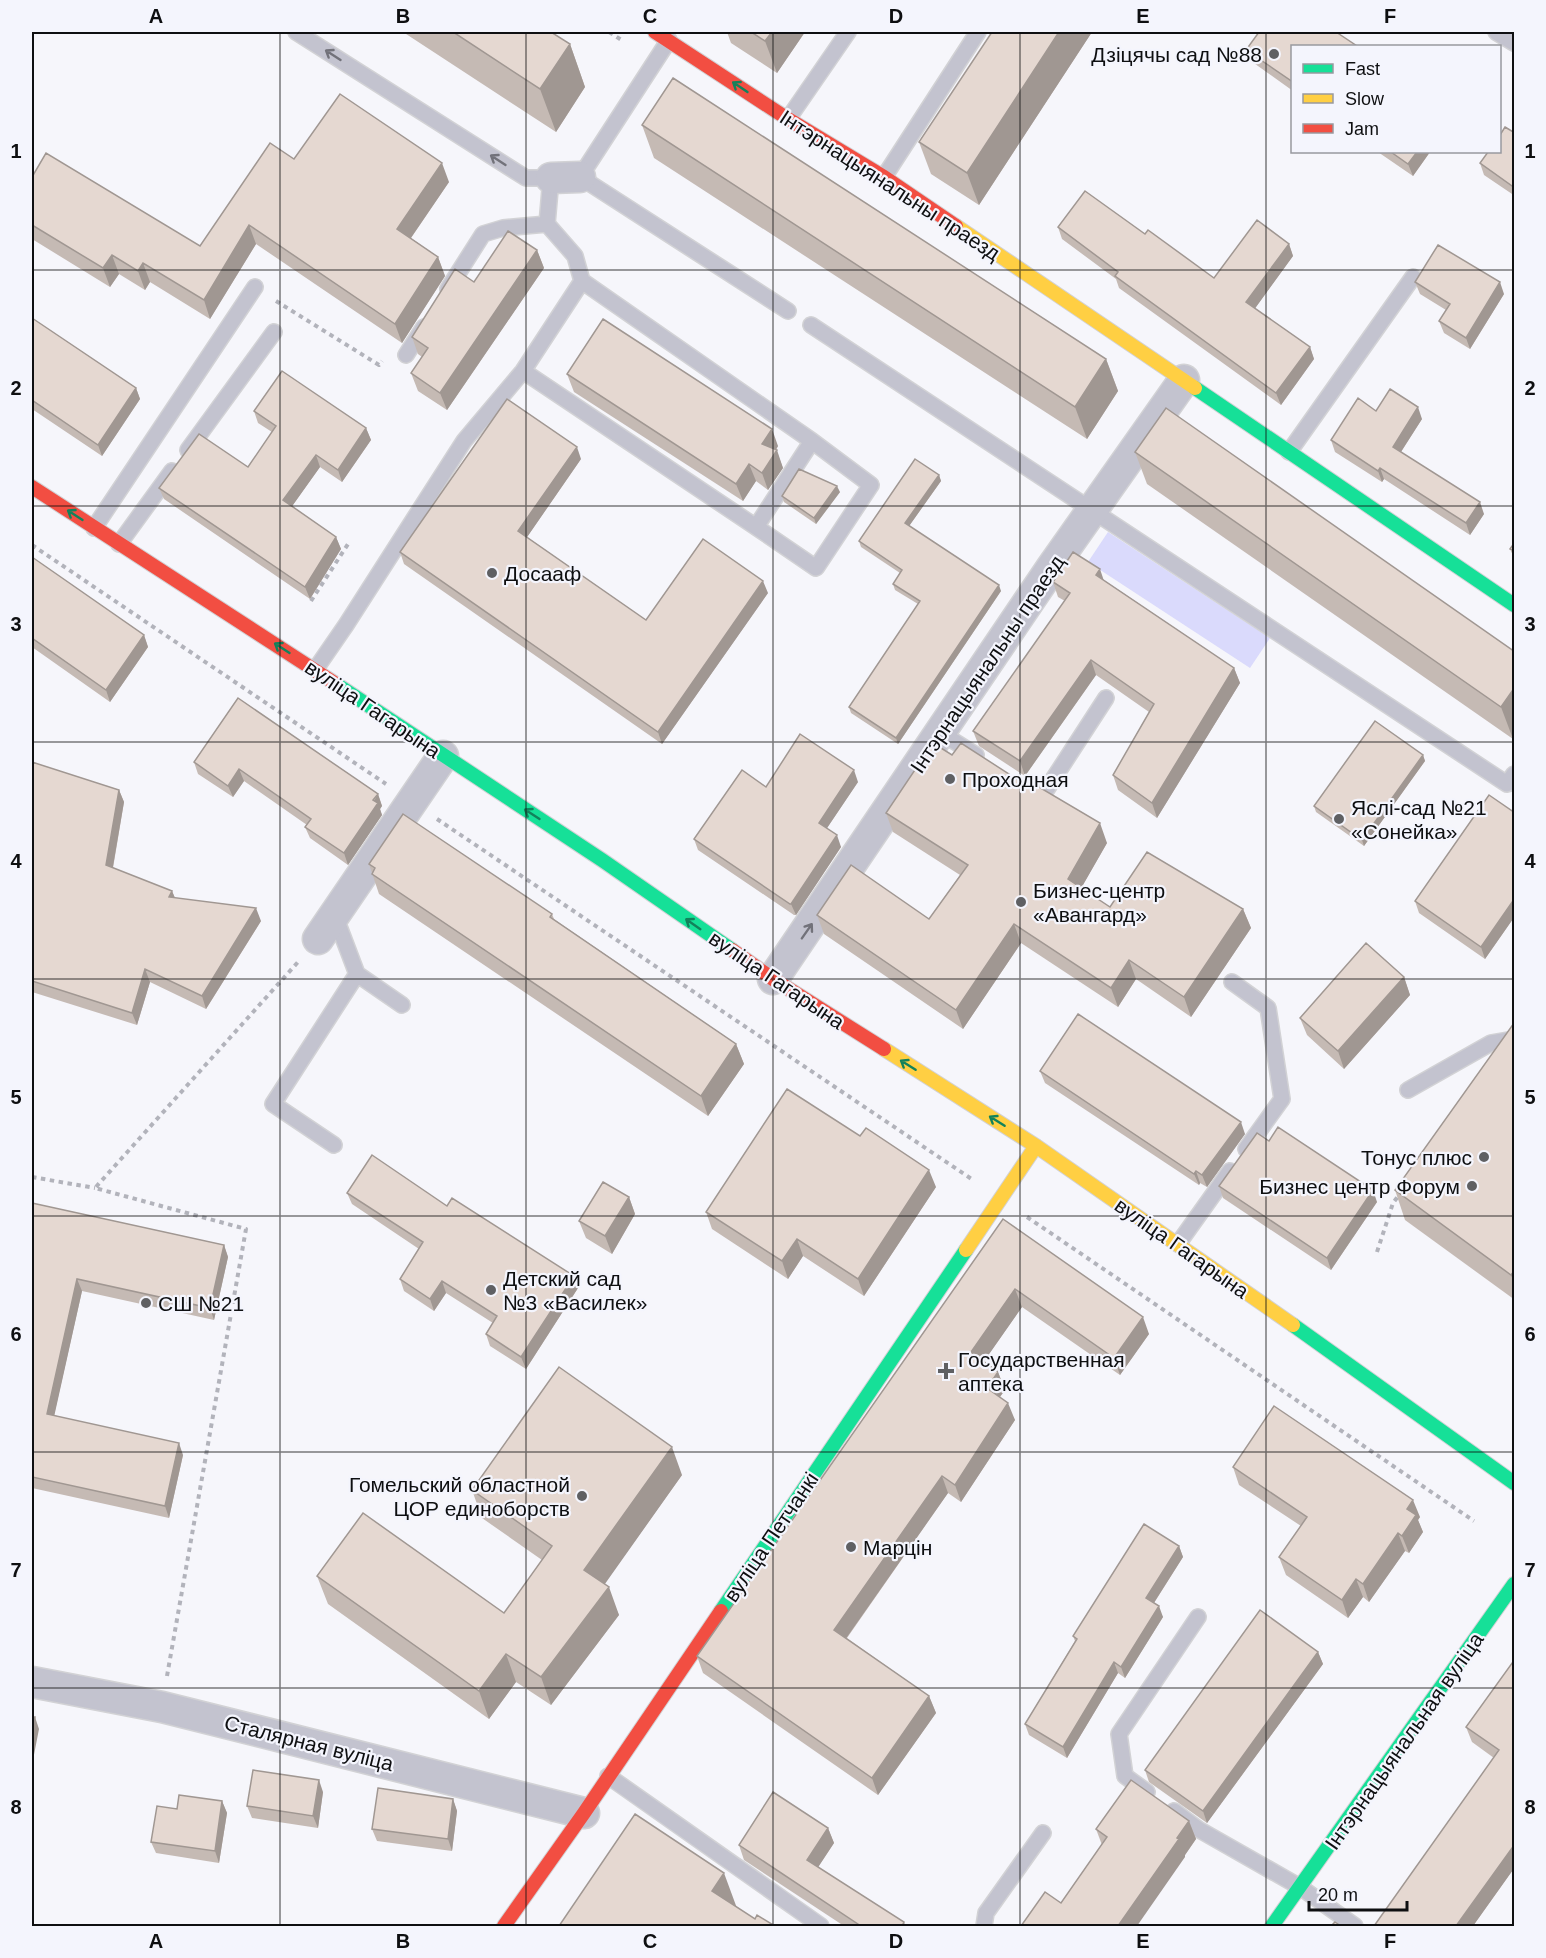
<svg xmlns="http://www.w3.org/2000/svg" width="1546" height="1958" font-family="Arial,sans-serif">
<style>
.green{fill:#dadafc}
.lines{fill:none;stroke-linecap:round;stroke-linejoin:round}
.lane-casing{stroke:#d2d2d5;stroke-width:18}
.street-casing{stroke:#d2d2d5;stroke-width:33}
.fast-casing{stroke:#d2d2d5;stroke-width:16}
.slow-casing{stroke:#d2d2d5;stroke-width:16}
.jam-casing{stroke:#d2d2d5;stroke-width:16}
.path{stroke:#b2b3bb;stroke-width:4;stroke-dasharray:4.5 4.5;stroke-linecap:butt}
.lane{stroke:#c3c3cf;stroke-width:15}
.street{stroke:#c3c3cf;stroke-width:30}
.fast{stroke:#16e098;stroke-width:14}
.slow{stroke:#ffcf43;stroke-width:14}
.jam{stroke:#f24e42;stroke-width:14}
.wall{fill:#c5bab4}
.shaded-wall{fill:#a09792}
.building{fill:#e5d8d1;stroke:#a09792;stroke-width:1.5}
.oneway{stroke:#72727a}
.oneway2{stroke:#12825b}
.grid{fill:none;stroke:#0e0f11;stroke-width:1.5;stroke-opacity:0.55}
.poi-dot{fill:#5f6063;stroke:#f4f5fd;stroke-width:2}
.labels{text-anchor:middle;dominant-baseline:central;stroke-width:4.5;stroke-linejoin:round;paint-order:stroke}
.poi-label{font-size:21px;fill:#0e0f11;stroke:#f4f5fd;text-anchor:start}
.street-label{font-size:21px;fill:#0e0f11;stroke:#f4f5fd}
.neatline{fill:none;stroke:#0e0f11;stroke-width:2}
.grid-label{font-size:20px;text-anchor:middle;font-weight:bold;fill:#0e0f11}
</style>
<rect width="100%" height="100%" fill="#f6f6fb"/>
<path class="green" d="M1108 532 1270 638 1250 668 1088 562Z"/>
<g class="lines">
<g class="lane-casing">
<path id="lane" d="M296 32 526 178H551L547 224 503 228 483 234 448 289
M1496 32 1514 43
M669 40 580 177 788 311
M788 119 848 32
M884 177 978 32
M547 224 575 256 582 281
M811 325 1507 784 1514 774
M406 355 424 327
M188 450 274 332
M1289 452 1413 277
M756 527 816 568 871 485 812 441
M94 528 255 287
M119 544 172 471
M315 670 346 625 464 441 523 371 582 281 812 441 756 527 523 371
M941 733 976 755
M1031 791 1041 798 1106 698
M335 916 357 974 402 1005
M1232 982 1268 1008 1282 1099 1246 1149
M1408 1090 1491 1043 1514 1039
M334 1145 273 1104 357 974
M1178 1244 1230 1171
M608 1776 821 1926
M1147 1792 1125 1776 1119 1734 1198 1617
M1174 1811 1198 1829 1300 1887 1355 1926
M984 1926 986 1913 1043 1833"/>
</g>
<g class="street-casing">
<path id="street" d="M551 178 580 177
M318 939 443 756
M773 979 1052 567 1184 380
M32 1682 162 1707 584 1813"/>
</g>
<g class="fast-casing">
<path id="fast" d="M1195 388 1514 605
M336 684 602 860 732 950
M1293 1325 1514 1483
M721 1611 966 1250
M1272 1926 1514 1584"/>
</g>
<g class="slow-casing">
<path id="slow" d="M956 226 1195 388
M884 1049 1036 1146 1293 1325
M966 1250 1036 1146"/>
</g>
<g class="jam-casing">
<path id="jam" d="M655 32 788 119 884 177 956 226
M32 487 336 684
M732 950 773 979 884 1049
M504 1926 584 1813 721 1611"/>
</g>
<path class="path" d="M609 32 623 41
M276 301 379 365 382 361
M32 545 386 784
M311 601 350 541
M437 819 973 1180
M32 1177 95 1188
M1027 1217 1474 1521
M1377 1252 1393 1203 1399 1195
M167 1676 246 1229 95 1188 298 962"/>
<use href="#lane" class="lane"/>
<use href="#street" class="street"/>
<use href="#fast" class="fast"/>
<use href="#slow" class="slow"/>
<use href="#jam" class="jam"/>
</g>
<path class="wall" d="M403 32H551L570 44 585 87 556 132Z
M727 32H805L777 73 731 43Z
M992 32H1092L979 205 931 174 919 142Z
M1293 46V91L1251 61 1246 50Z
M642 125 1106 359 1118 391 1087 439 654 158Z
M1515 133V196L1484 175 1480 163Z
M1378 152H1430L1413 176Z
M294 159 449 182 411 238 438 257 445 276 402 343 256 244 210 319 150 282 145 290 119 274 110 287 32 239V177L200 246Z
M1058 227 1145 234 1214 278 1289 244 1293 256 1255 308 1310 347 1314 359 1281 405 1119 288 1116 279 1062 239Z
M537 250 544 268 447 410 418 391 411 373 422 357 418 354 412 337 474 282Z
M1415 282 1504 294 1470 349 1444 333 1439 321 1446 310 1420 294Z
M32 318 136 388 140 399 102 456 32 409Z
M567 374 778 446 776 450 783 468 768 490 756 481 743 501 574 392Z
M254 411 366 428 371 440 342 482 320 467 292 506 336 537 341 549 310 599 164 499 159 488 248 467 272 432 258 423Z
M1376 411 1422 419 1401 452 1484 514 1470 535 1384 479 1382 482 1335 452 1331 440Z
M1135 452 1515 652V737L1513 739 1147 484Z
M581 459 527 537 646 620 768 593 662 744 404 564 400 552Z
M939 475 941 481 909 526 1001 591 898 744 851 713 849 707 918 604 895 590 893 584 900 573 861 547 859 541Z
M840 492 816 524 784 502 782 496Z
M1515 542V560L1510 549Z
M32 557 144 635 148 647 110 702 32 647Z
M1104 580 1234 668 1240 683 1157 818 1118 790 1113 775 1149 712 1096 675 1025 776 979 746 973 731 1065 601 1058 597 1053 582Z
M238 698 378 794 382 806 380 809 382 815 348 865 310 838 305 827 307 825 244 781 233 797 198 774 194 762Z
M952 755 1107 843 1081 888 1110 907 1243 909 1251 928 1191 1017 1136 979 1118 1007 1021 943 963 1029 824 934 817 915 929 919 960 875 893 832 886 813Z
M1423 755 1425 761 1364 846 1316 812 1314 806Z
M32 762 119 790 124 802 113 868 172 891 175 898 261 921 206 1009 150 982 137 1025 32 992Z
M858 782 827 828 841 847 796 915H794L698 850 694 839 766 787Z
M1515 813V916L1485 959 1419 913 1415 901Z
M369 864 552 914 554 919 736 1044 744 1064 708 1116 379 894Z
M1404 977 1410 995 1344 1069 1307 1035 1300 1018Z
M1515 1023V1300L1405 1220 1395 1190Z
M1040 1071 1245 1134 1207 1187 1200 1183 1199 1185 1045 1083Z
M1269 1141 1377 1202 1331 1270 1223 1198 1219 1186Z
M936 1187 864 1296 803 1256 788 1279 712 1229 706 1212Z
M347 1193 447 1206 578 1288 526 1369 490 1346 486 1334 493 1323 446 1293 434 1311 404 1291 400 1279 419 1249 352 1204Z
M629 1197 635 1214 612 1254 586 1238 579 1221Z
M32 1203 224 1245 228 1257 214 1320 82 1291 54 1415 183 1455 169 1518 32 1488Z
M1003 1219 1149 1334 1120 1375 1022 1307 984 1361 998 1372 1005 1390 1000 1397 1015 1420 961 1502 948 1493 847 1638 929 1696 936 1713 878 1795 703 1673 697 1656Z
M1233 1467 1420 1517 1418 1520 1423 1532 1409 1553 1405 1551 1369 1602 1363 1597 1348 1618 1286 1575 1279 1557 1301 1526 1239 1485Z
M682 1475 604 1584 619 1615 551 1705 516 1682 489 1719 328 1604 317 1576 504 1613 542 1560 482 1518 472 1490Z
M1179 1546 1183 1557 1154 1603 1163 1617 1125 1678 1118 1673 1067 1758 1029 1735 1025 1724 1075 1641 1073 1636Z
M1318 1652 1323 1664 1207 1823 1149 1782 1145 1770Z
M1515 1659V1867L1473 1926 1494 1758 1472 1742 1466 1727Z
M323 1792 318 1828 252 1818 247 1806Z
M453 1799 457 1811 452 1851 377 1841 372 1829Z
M222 1801 227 1813 219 1863 156 1853 151 1842 177 1809Z
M1189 1821 1196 1839 1185 1855V1857L1061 1903 1102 1845 1096 1829Z
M828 1828 834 1843 818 1867 904 1922 906 1926H844L744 1860 739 1845Z"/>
<path class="shaded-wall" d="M772 32H805L777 73 765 41Z
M1059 32H1092L979 205 967 173Z
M570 44 585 87 556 132 540 89Z
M1417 152H1430L1413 176 1408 164Z
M442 163 449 182 404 248 397 229Z
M249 225 256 244 210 319 204 300Z
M1289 244 1293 256 1251 314 1246 302Z
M537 250 544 268 447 410 440 393Z
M112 255 119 274 110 287 103 268Z
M438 257 445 276 402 343 395 324Z
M143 263 150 282 145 290 138 271Z
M1500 282 1504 294 1470 349 1466 338Z
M1310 347 1314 359 1281 405 1276 393Z
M1106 359 1118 391 1087 439 1075 407Z
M136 388 140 399 102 456 98 445Z
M1418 407 1422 419 1397 458 1393 447Z
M366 428 371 440 342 482 338 470Z
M772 429 778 446 769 461 762 444Z
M577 447 581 459 523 543 518 531Z
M777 450 783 468 768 490 762 473Z
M316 455 320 467 288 512 283 500Z
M749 464 756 481 743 501 736 484Z
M1380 468 1384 479 1382 482 1378 471Z
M939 475 941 481 907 529 905 523Z
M837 486 840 492 816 524 814 518Z
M1480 502 1484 514 1470 535 1466 523Z
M336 537 341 549 310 599 305 587Z
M1100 569 1105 584 1096 575Z
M763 581 768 593 662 744 658 732Z
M999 585 1001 591 898 744 896 738Z
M144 635 148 647 110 702 106 690Z
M1091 660 1096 675 1025 776 1020 761Z
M1234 668 1240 683 1157 818 1152 803Z
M1515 687V737L1513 739 1501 707Z
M1423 755 1425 761 1364 846 1362 840Z
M239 769 244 781 233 797 228 786Z
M854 770 858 782 823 834 819 823Z
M119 790 124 802 111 878 106 865Z
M378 794 382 806 380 809 382 815 348 865 344 853Z
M1100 823 1107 843 1075 899 1068 879Z
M837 835 841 847 796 915 791 904Z
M172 891 177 903 169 897Z
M1515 898V916L1485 959 1481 947Z
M256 908 261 921 206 1009 202 996Z
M1243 909 1251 928 1191 1017 1184 997Z
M1014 924 1021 943 963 1029 956 1010Z
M1129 960 1136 979 1118 1007 1111 988Z
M145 969 150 982 137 1025 132 1013Z
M1404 977 1410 995 1344 1069 1338 1051Z
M736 1044 744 1064 708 1116 701 1096Z
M1241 1122 1245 1134 1207 1187 1202 1175Z
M929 1170 936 1187 864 1296 858 1279Z
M1196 1171 1200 1183 1199 1185 1194 1174Z
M1373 1190 1377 1202 1331 1270 1327 1258Z
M629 1197 635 1214 612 1254 605 1236Z
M797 1239 803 1256 788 1279 782 1261Z
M224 1245 228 1257 214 1320 210 1308Z
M1515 1270V1286L1511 1275Z
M574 1276 578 1288 526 1369 521 1357Z
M77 1279 82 1291 52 1426 47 1414Z
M442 1281 446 1293 434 1311 430 1299Z
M1015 1289 1022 1307 978 1370 971 1352Z
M1143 1317 1149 1334 1120 1375 1114 1358Z
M998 1372 1005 1390 993 1406 987 1388Z
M1008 1403 1015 1420 961 1502 955 1485Z
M179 1443 183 1455 169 1518 165 1506Z
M672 1447 682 1475 595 1598 584 1570Z
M942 1476 948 1493 840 1647 834 1630Z
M1413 1500 1420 1517 1418 1520 1423 1532 1409 1553 1402 1536 1407 1509Z
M1398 1533 1405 1551 1369 1602 1363 1584Z
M1179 1546 1183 1557 1150 1609 1146 1598Z
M1356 1579 1363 1597 1348 1618 1342 1600Z
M609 1587 619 1615 551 1705 541 1677Z
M1159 1606 1163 1617 1125 1678 1121 1667Z
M1318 1652 1323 1664 1207 1823 1203 1811Z
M506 1654 516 1682 489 1719 479 1691Z
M1114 1662 1118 1673 1067 1758 1063 1747Z
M929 1696 936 1713 878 1795 872 1778Z
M35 1717 39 1729 32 1765V1734Z
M319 1780 323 1792 318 1828 313 1816Z
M453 1799 457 1811 452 1851 448 1839Z
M222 1801 227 1813 219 1863 215 1851Z
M1189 1821 1196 1839 1185 1855V1857L1137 1926H1118Z
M828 1828 834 1843 813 1875 807 1860Z
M1515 1844V1867L1473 1926H1456Z
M724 1873 738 1911 712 1891Z"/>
<path class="building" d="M453 32H551L570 44 540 89Z
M751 32H772L765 41Z
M992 32H1059L967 173 919 142Z
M1259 32H1336L1357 46H1293V82L1246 50Z
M673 78 1106 359 1075 407 642 125Z
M340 94 442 163 397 229 438 257 395 324 249 225 204 300 143 263 138 271 112 255 103 268 32 225V177L46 153 200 246 270 143 294 159Z
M1505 127 1515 133V188L1480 163 1488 152H1500V135Z
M1391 152H1417L1408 164Z
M1085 191 1145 234 1148 230 1214 278 1257 220 1289 244 1246 302 1310 347 1276 393 1115 276 1118 272 1058 227Z
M508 231 537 250 440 393 411 373 428 348 412 337 455 269 474 282Z
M1438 245 1500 282 1466 338 1439 321 1450 304 1415 282Z
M32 318 136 388 98 445 32 400Z
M603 319 772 429 762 444 777 450 762 473 749 464 736 484 567 374Z
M282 371 366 428 338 470 316 455 283 500 336 537 305 587 159 488 199 434 248 467 276 426 254 411Z
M1390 389 1418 407 1393 447 1480 502 1466 523 1380 468 1378 471 1331 440 1358 398 1376 411Z
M507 399 577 447 518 531 646 620 703 539 763 581 658 732 400 552Z
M1166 408 1515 652V687L1501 707 1135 452Z
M915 459 939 475 905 523 999 585 896 738 849 707 920 601 893 584 902 570 859 541Z
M799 469 837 486 814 518 782 496Z
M1515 542V551L1510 549Z
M1073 552 1100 569 1096 575 1234 668 1152 803 1113 775 1154 704 1091 660 1020 761 973 731 1070 593 1053 582Z
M32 557 144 635 106 690 32 638Z
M238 698 378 794 373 800 378 803 344 853 305 827 311 819 239 769 228 786 194 762Z
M1375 721 1423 755 1362 840 1314 806Z
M800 734 854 770 819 823 837 835 791 904H790L694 839 742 770 766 787Z
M933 743 952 755 961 743 1029 787H1039L1100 823 1068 879 1110 907 1147 852 1243 909 1184 997 1129 960 1111 988 1014 924 956 1010 817 915 851 865 929 919 968 865 886 813Z
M32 762 119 790 106 865 172 891 169 897 256 908 202 996 145 969 132 1013 32 981V815L33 812 32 811Z
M1489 795 1515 813V898L1481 947 1415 901Z
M403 814 552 914 550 917 736 1044 701 1096 372 874 375 868 369 864Z
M1366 943 1404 977 1338 1051 1300 1018Z
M1078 1014 1241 1122 1202 1175 1196 1171 1194 1174 1040 1071Z
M1514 1023 1515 1270 1511 1275 1395 1190Z
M787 1089 860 1136 866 1128 929 1170 858 1279 797 1239 782 1261 706 1212Z
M1278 1127 1373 1190 1327 1258 1219 1186 1257 1133 1269 1141Z
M372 1155 447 1206 452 1198 574 1276 521 1357 486 1334 497 1316 442 1281 430 1299 400 1279 423 1242 347 1193Z
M603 1182 629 1197 605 1236 579 1221Z
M32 1203 224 1245 210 1308 77 1279 47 1414 179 1443 165 1506 32 1477Z
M1003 1219 1143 1317 1114 1358 1015 1289 971 1352 998 1372 987 1388 1008 1403 955 1485 942 1476 834 1630 929 1696 872 1778 697 1656Z
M559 1367 672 1447 584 1570 609 1587 541 1677 506 1654 479 1691 317 1576 363 1513 504 1613 552 1546 472 1490Z
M1274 1406 1413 1500 1407 1509 1416 1515 1402 1536 1398 1533 1363 1584 1356 1579 1342 1600 1279 1557 1307 1517 1233 1467Z
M1144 1524 1179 1546 1146 1598 1159 1606 1121 1667 1114 1662 1063 1747 1025 1724 1077 1639 1073 1636Z
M1260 1610 1318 1652 1203 1811 1145 1770Z
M1515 1659V1844L1456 1926H1374L1499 1750 1466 1727Z
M32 1717H35L32 1734Z
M253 1770 319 1780 313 1816 247 1806Z
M1131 1780 1189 1821 1177 1838 1179 1839 1118 1926H1021L1045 1892 1061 1903 1107 1837 1096 1829Z
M378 1788 453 1799 448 1839 372 1829Z
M773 1792 828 1828 807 1860 904 1922 902 1926H861L739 1845Z
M179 1795 222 1801 215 1851 151 1842 157 1806 177 1809Z
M635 1814 724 1873 712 1891 755 1919 757 1915 775 1926H559Z
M1335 1922 1341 1926H1331Z"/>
<defs><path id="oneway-shaft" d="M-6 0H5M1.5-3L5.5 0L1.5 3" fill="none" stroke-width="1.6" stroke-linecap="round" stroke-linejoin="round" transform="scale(1.5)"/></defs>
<g class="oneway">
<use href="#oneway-shaft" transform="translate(333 55) rotate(-147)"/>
<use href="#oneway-shaft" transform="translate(498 160) rotate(-147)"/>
<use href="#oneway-shaft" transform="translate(807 931) rotate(-55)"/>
</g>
<g class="oneway2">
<use href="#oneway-shaft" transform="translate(740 87) rotate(-146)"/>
<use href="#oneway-shaft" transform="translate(75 515) rotate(-147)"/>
<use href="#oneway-shaft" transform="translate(282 648) rotate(-147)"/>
<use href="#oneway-shaft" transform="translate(532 814) rotate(-147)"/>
<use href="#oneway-shaft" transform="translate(693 924) rotate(-145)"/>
<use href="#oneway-shaft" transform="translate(908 1065) rotate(-148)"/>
<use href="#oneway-shaft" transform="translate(997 1121) rotate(-148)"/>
</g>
<path class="grid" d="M280 32V1926M526 32V1926M773 32V1926M1020 32V1926M1266 32V1926M32 270H1514M32 506H1514M32 742H1514M32 979H1514M32 1216H1514M32 1452H1514M32 1688H1514"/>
<g class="poi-dot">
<circle cx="1274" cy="54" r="6"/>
<circle cx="492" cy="573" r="6"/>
<circle cx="950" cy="779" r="6"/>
<circle cx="1339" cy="819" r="6"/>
<circle cx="1021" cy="902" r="6"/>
<circle cx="1484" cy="1157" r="6"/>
<circle cx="1472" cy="1186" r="6"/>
<circle cx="491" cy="1290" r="6"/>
<circle cx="146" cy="1303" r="6"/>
<path d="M943 1362h6v6h6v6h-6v6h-6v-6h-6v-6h6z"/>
<circle cx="582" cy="1496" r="6"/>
<circle cx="851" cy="1547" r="6"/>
</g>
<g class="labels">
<g class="poi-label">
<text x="1262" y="54" text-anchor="end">Дзіцячы сад №88</text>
<text x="504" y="573">Досааф</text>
<text x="962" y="779">Проходная</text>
<text x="1351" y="807">Яслі-сад №21<tspan x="1351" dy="24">«Сонейка»</tspan></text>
<text x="1033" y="890">Бизнес-центр<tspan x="1033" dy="24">«Авангард»</tspan></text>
<text x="1472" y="1157" text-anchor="end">Тонус плюс</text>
<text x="1460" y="1186" text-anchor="end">Бизнес центр Форум</text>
<text x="503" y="1278">Детский сад<tspan x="503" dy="24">№3 «Василек»</tspan></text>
<text x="158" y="1303">СШ №21</text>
<text x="958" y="1359">Государственная<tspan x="958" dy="24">аптека</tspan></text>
<text x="570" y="1484" text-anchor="end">Гомельский областной<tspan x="570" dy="24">ЦОР единоборств</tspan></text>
<text x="863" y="1547">Марцін</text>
</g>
<g class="street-label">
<text transform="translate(890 185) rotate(33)">Інтэрнацыянальны праезд</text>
<text transform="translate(987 664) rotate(-56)">Інтэрнацыянальны праезд</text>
<text transform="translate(373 709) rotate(34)">вуліца Гагарына</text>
<text transform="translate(777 980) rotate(34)">вуліца Гагарына</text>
<text transform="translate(1182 1248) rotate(35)">вуліца Гагарына</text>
<text transform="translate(771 1537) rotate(-56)">вуліца Петчанкі</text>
<text transform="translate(1404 1741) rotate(-55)">Інтэрнацыянальная вуліца</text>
<text transform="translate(309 1743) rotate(14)">Сталярная вуліца</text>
</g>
</g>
<rect width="1546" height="1958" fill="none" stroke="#f4f5fd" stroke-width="66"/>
<rect x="1291" y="45" width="210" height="108" fill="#f4f5fd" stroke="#98999f" stroke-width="1.5"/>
<rect x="1303" y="64" width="30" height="9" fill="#16e098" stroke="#98999f" stroke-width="1.5"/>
<text x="1345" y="75" font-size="18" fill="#0e0f11">Fast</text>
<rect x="1303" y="94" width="30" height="9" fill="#ffcf43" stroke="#98999f" stroke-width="1.5"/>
<text x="1345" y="105" font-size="18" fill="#0e0f11">Slow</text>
<rect x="1303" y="124" width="30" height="9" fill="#f24e42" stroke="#98999f" stroke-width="1.5"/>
<text x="1345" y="135" font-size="18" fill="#0e0f11">Jam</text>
<path d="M1309 1901v9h98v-9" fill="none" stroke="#0e0f11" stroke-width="3"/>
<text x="1318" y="1901" font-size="18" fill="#0e0f11" stroke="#f4f5fd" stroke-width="4.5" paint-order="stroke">20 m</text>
<rect x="33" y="33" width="1480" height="1892" class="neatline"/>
<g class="grid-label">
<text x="156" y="23">A</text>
<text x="403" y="23">B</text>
<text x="650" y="23">C</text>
<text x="896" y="23">D</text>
<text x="1143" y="23">E</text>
<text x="1390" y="23">F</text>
<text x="16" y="158">1</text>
<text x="1530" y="158">1</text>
<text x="16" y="395">2</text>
<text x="1530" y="395">2</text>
<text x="16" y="631">3</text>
<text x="1530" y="631">3</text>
<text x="16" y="868">4</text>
<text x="1530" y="868">4</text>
<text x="16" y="1104">5</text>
<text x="1530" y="1104">5</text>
<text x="16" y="1341">6</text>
<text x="1530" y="1341">6</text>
<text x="16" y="1577">7</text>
<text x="1530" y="1577">7</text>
<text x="16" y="1814">8</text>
<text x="1530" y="1814">8</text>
<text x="156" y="1948">A</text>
<text x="403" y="1948">B</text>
<text x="650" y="1948">C</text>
<text x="896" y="1948">D</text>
<text x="1143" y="1948">E</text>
<text x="1390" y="1948">F</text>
</g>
</svg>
